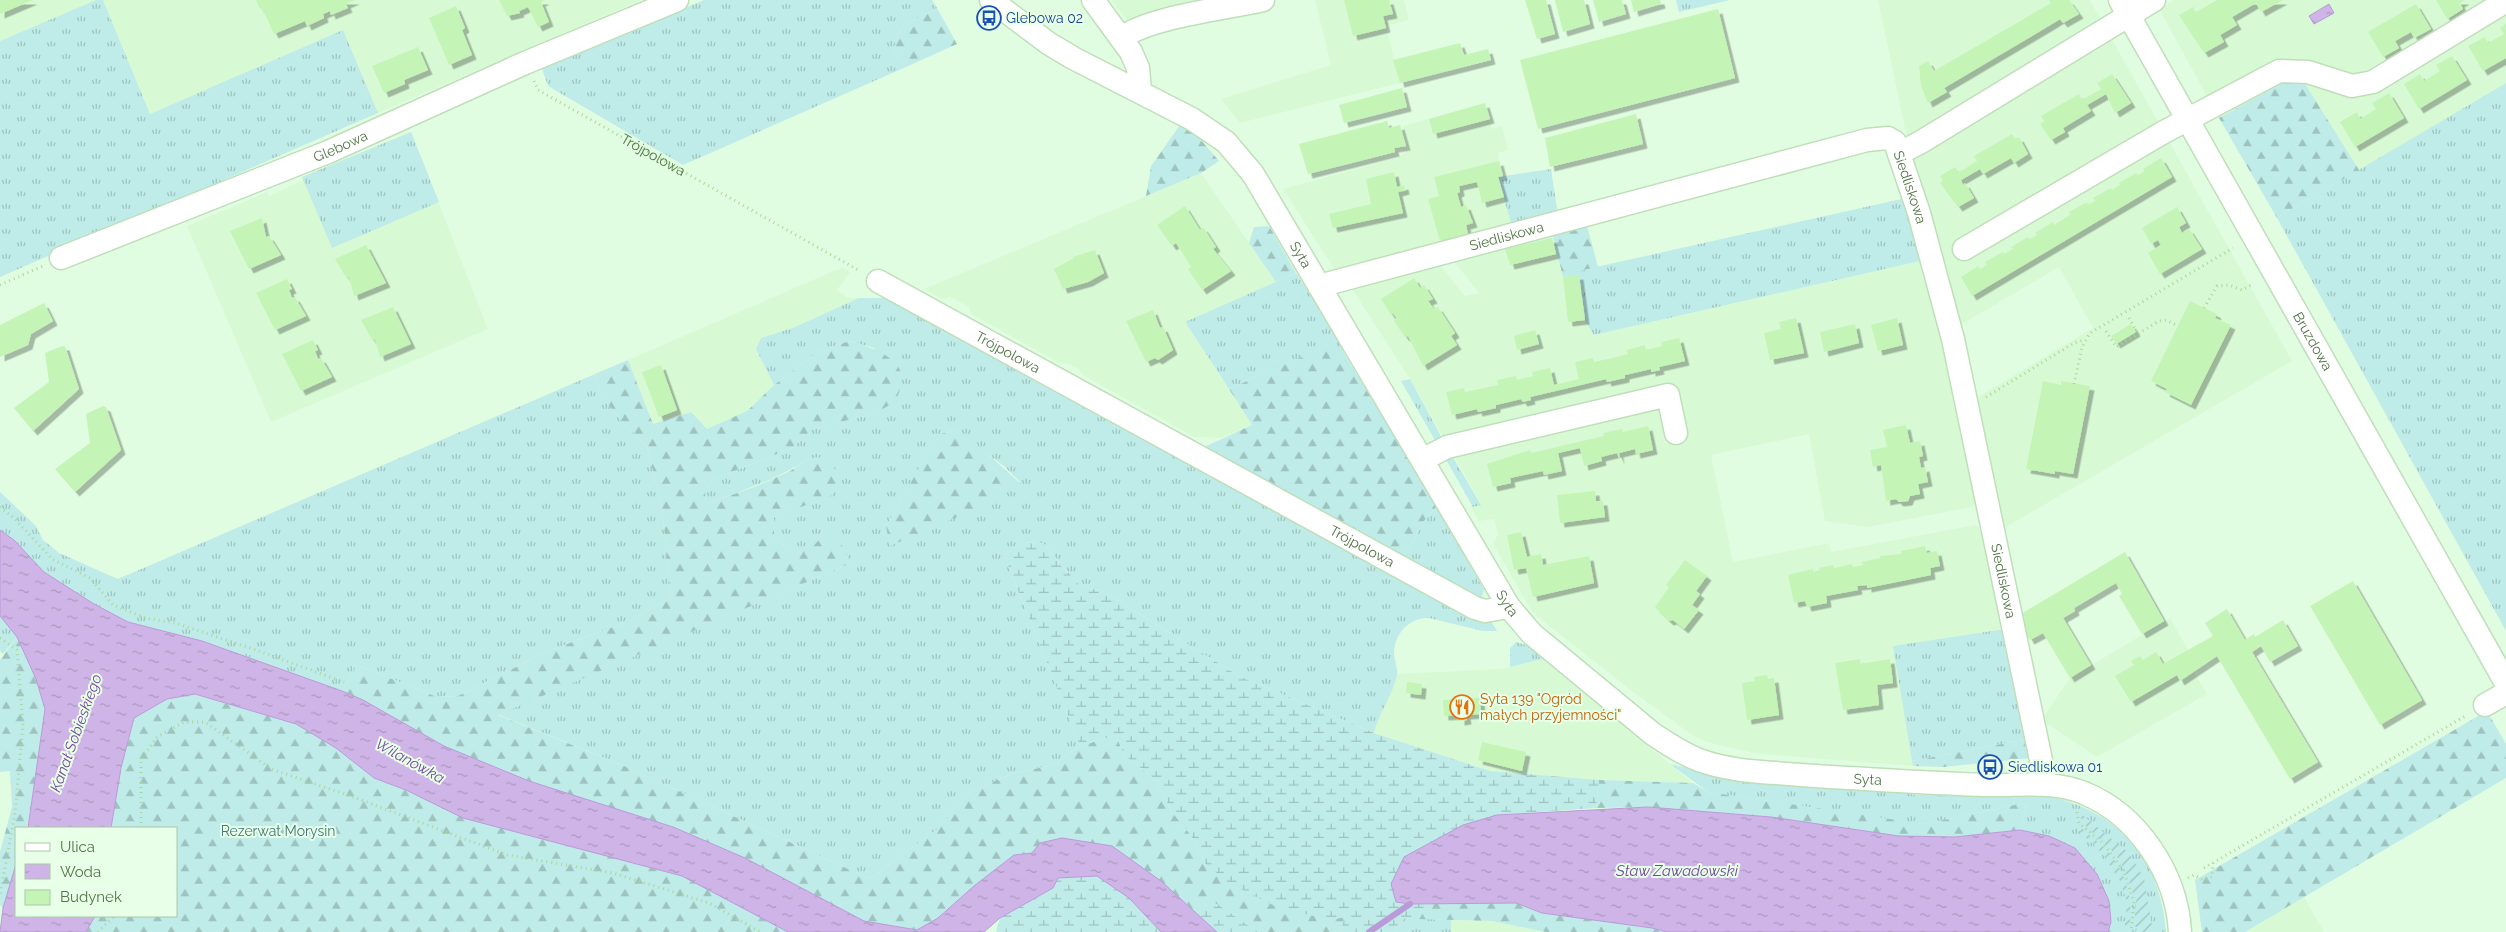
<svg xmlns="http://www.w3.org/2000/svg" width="2506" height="932" font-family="Raleway,sans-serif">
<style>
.residential{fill:#d7fad5}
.grass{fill:url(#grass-tufts);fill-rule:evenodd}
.forest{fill:url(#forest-firs)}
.wetland{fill:url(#wetland-marsh)}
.garden{fill:url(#garden-furrows)}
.water{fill:url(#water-ripples);stroke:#bb9ad9}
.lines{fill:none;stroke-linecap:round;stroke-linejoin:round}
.stream{stroke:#bb9ad9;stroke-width:6}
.building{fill:#c5f4b7;filter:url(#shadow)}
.minor-casing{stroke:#bfdfb9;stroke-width:25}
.path{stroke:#a9d89a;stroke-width:3;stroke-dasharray:1 4;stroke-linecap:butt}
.minor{stroke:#fff;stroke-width:22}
.labels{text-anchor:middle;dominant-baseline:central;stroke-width:4;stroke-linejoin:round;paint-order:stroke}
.transit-label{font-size:14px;fill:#164399;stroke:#e8ffe8;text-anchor:start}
.street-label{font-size:14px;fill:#537547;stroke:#e8ffe8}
.food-label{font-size:14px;fill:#c56008;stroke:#e8ffe8;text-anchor:start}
.park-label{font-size:14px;fill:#3e787c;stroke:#e8ffe8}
.water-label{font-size:15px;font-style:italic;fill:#77489f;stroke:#e8ffe8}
</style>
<defs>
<pattern id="grass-tufts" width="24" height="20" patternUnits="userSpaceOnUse" patternTransform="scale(1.25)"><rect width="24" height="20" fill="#bfebe9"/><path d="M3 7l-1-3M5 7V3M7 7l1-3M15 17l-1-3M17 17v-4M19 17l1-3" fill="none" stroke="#9ec3bf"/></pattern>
<pattern id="forest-firs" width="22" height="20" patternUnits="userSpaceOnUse" patternTransform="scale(1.25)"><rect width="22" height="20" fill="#bfebe9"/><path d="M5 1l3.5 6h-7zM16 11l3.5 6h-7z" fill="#9ec3bf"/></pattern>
<pattern id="wetland-marsh" width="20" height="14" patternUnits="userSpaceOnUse" patternTransform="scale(1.25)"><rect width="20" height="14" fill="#bfebe9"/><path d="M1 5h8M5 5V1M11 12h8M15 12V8" fill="none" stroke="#9ec3bf"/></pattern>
<pattern id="garden-furrows" width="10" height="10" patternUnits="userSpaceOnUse" patternTransform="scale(1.25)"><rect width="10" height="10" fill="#bfebe9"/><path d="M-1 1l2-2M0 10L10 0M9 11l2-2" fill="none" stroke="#9ec3bf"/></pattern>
<pattern id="water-ripples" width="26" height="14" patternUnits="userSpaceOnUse" patternTransform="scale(1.25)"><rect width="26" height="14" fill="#cfb5e7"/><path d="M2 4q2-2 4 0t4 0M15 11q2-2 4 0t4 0" fill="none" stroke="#ab98bd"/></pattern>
<filter id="shadow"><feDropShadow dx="4.5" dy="4.5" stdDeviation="0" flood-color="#0004"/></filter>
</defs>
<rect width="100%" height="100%" fill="#e1fde1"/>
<path class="residential" d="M0 0H96L0 41Z
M103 0H641L378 113 343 31 150 114Z
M1111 0H1239L1131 25Z
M1315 0H1404L1409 20 1386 26 1400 83 1240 123 1221 99 1331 65Z
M1878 0H2090L2292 361 1999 531 1973 400 2093 328 2059 267 1957 327 1907 138Z
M2174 0H2506V83L2359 170 2304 82 2286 81 2219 118 2159 9Z
M1485 103 1492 129 1502 126 1508 150 1498 153 1503 176 1499 177 1512 227 1338 275 1283 189 1397 158 1409 150 1403 126Z
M411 132 488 329 271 422 187 226 267 192 269 196 303 180 302 177Z
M1201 173 1276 282 1185 322 1252 425 1221 438 1194 437 1081 374 1080 370 1066 363 1061 364 971 314 969 307 950 297 942 299 924 289Z
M1552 232 1563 277 1579 275 1585 321 1595 335 1919 261 1923 281 1932 285 1978 499 1972 507 1868 527 1825 521 1809 434 1711 455 1733 562 1829 543 1831 552 1975 525 1986 533 2005 629 1894 646 1913 766 1760 754 1721 746 1696 738 1628 688 1538 617 1530 608 1493 544 1498 534 1494 519 1479 521 1471 507 1481 504 1410 379 1350 286 1438 262 1465 296 1479 293 1452 259Z
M843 267 850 272 837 290 848 298H859L795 327 761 338 756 349 774 385 747 411 707 430 691 412 653 424 628 360Z
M2170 618 2199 669 2194 672 2207 694 2097 757 2041 720 2070 678Z
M1542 659 1693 783 1599 780 1490 771 1374 733 1379 716 1397 674 1501 669Z
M2304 897 2324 932H2245Z
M1451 920 1492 921 1546 932H1451Z"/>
<path class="grass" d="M96 0H103L150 114 343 30 378 113 0 277V41Z
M704 0H932L937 8 901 27 893 50 906 67 683 165 548 86 542 69Z
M1676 0H1730L1679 12Z
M2506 83V631L2277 218Z
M411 132 439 202 332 248 302 177Z
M1551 169 1558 215 1512 227 1498 177Z
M1906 198 1924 260 1594 335 1585 321 1578 271Z
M1296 273 1346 348 1335 355 1328 346 1229 389 1185 322Z
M859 298H894L1491 621 1497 631H1483L1429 618C1410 617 1395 633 1394 652 1394 659 1398 668 1397 675 1393 694 1379 713 1374 733L1239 676 1104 592 1079 585 1043 543 1024 542 1004 555 1080 746 1053 765 1011 774 970 792 939 828 870 879 622 765 497 714 851 563 824 534 811 550H788L774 536V517L800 507 810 458C778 479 742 491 706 504L705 489 714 479 792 448 812 429 876 413 874 348 849 341 815 354 774 385 756 349 761 338 795 327ZM956 430 1005 467 1020 482 886 526C905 496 920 464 940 434Z
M595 374 602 397 614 412 647 447 662 507 671 598 629 621 548 651 458 696 437 697 357 665 342 691 202 641 128 622 94 604 44 572 14 540 0 530V492L36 526 43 540 59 553 118 579Z
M1410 379 1442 438 1436 442 1401 381Z
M1451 454 1481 505 1473 507 1445 458Z
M1437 506 1484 590 1482 597 1470 595 1402 558 1411 546 1424 521Z
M0 616 17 637 3 654 0 651Z
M2005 629 2028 739 1912 761 1893 646Z
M1516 642 1529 646 1542 659 1510 667V648Z
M1670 764 1692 769 1819 786 1920 795 2046 796C2118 810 2161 859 2166 932H2108L2111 922 2075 848 2049 836 2020 830 2027 806 2020 804 1924 824 1903 822 1708 792Z
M1405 918 1451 920V932H1395L1397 926Z"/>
<path class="forest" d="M937 8 957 44 906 67 893 50 901 27Z
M2286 81 2304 82 2359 170 2277 218 2219 118Z
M1180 125 1201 140 1219 161 1201 173 1146 196 1151 166Z
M1586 222 1598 267 1578 271 1579 275 1563 277 1552 232Z
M1269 226 1296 273 1276 282 1249 243 1254 227Z
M849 341C867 346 905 357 902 382 901 388 898 395 896 401L876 413 813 429 792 448 714 479 705 489 706 504 757 486 790 471 810 458 826 457 841 478 833 495 774 517V536L788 550H810L824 534H836L851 563 498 715 622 765 870 879 939 828 970 792 1011 774 1053 765 1080 746 1116 735 1124 755 1155 779 1172 812 1190 834 1205 863 1345 917 1340 932H1258L1211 901 1197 914 1161 881 1032 853 1014 855 974 886 938 918 917 930 864 921 745 858 529 781 444 746 363 700 342 691 357 665 437 697 458 696 548 651 629 621 671 598 662 507 647 447 614 412 602 397 595 374 628 360 653 424 691 412 707 429 747 411 774 385 815 354Z
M1329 345 1335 354 1342 350 1437 506 1424 521 1411 546 1402 558 1200 449 1252 425 1229 389Z
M956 430 969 437 1020 483 983 506 890 546 886 526C905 496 920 463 940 434Z
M17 637 36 679 45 709 31 821 28 828H16V864L3 908 0 905V852L12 807 10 771 0 772V660Z
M195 694 296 724 336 748 374 778 406 790 609 856 682 876 788 932H86L95 916H176V828H111L121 768 134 718 167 699Z
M2487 711 2506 744V778L2245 932H2202L2195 880Z
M2028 739 2031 758 1944 767 1913 766 1912 761Z
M1599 780 1693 783 1708 792 1924 824 2020 804 2027 806 2020 830 1955 837 1899 836 1771 817 1648 807 1596 808Z
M1446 903H1516L1542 913 1652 928 1667 932H1546L1492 921 1417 919 1426 904Z"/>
<path class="wetland" d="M1024 542 1043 543 1079 585 1104 592 1239 676 1374 733 1490 771 1599 780 1596 808 1497 815 1410 904H1426L1417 919 1405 918 1397 926 1395 932H1340L1345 917 1331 920 1279 908 1229 883 1205 863 1190 834 1172 812 1155 779 1124 755 1116 735 1080 746 1004 555Z
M1097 875 1129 898 1161 932H996L1000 918 1053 888 1058 877Z
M1211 900 1258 932H1217L1197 914Z"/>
<path class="garden" d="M2080 813 2129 853 2144 878 2153 932H2136L2137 927 2134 926 2137 893H2133C2129 879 2124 866 2115 854 2106 842 2080 827 2080 813Z
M2077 823C2085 832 2095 839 2104 847 2126 870 2134 899 2129 930L2125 925 2127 902 2120 881 2102 853 2078 830Z"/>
<path class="water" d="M2329 4 2334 13 2314 24 2309 16Z
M0 530 14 540 44 572 94 604 128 622 202 641 342 691 363 700 444 746 529 781 673 827 745 858 864 921 917 930 938 918 974 886 1014 855 1032 853 1040 843 1062 838 1112 846 1161 881 1217 932H1161L1129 898 1097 876 1058 878 1053 888 1000 918 984 932H788L682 876 463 818 406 790 374 778 336 748 296 724 195 694 167 699 134 718 121 768 111 828H28L45 709 36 679 17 637 0 616Z
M1648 807 1771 817 1899 836 1955 837 2020 830 2049 836 2075 848 2097 874 2109 901 2111 922 2108 932H1667L1652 928 1542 913 1516 903 1410 904 1396 902 1391 884 1404 857 1463 825 1497 815Z
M16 864V916H95L86 932H0L3 908Z"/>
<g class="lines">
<path class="stream" d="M1369 932 1410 904"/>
</g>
<path class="building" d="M0 0H33L0 14Z
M256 0H355L346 4 348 8 331 15 330 11 323 14 324 18 307 26 305 21 274 34 262 8 260 9Z
M499 0H545L541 2 549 22 538 27 528 7 519 11 520 13 507 16Z
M1344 0H1389L1393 14 1383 16 1386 28 1353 36Z
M1525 0H1546L1555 34 1537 39Z
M1555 0H1584L1590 24 1563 32Z
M1593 0H1622L1626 14 1599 22Z
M1631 0H1660L1661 4 1634 12Z
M2049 0H2069L2079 14 2063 23 2060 19 2052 24 1944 88 1947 92 1928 103 1921 86 1919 66 1928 61 1934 71 2051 3Z
M2217 0H2283L2261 12 2256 3 2232 17 2237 25 2220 35 2224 42 2204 53 2179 15 2193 7 2196 12Z
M2436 0H2465L2460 3 2463 9 2447 19Z
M2416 4 2431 29 2414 38 2411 32 2395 41 2399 48 2383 57 2368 32Z
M456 6 465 28 462 30 472 55 449 65 429 18Z
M1718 9 1735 78 1538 129 1520 60Z
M2506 24V58L2483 71 2468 46 2485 37 2488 43 2504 34 2500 28Z
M1460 43 1464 55 1488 49 1491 60 1400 83 1393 60Z
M418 47 428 70 404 80 405 84 384 93 372 66Z
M2452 56 2467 80 2419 109 2404 84 2420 74 2424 81 2440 71 2436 65Z
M2112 74 2131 103 2115 113 2106 94 2087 105 2091 111 2063 128 2065 132 2051 140 2040 124 2044 121 2041 116 2079 94 2082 100 2101 89 2097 83Z
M1402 88 1407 107 1344 123 1339 105Z
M2389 93 2404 118 2355 147 2340 122 2357 112 2360 119 2376 109 2372 103Z
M1485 103 1490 119 1433 134 1429 119Z
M1636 114 1643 144 1550 167 1545 138Z
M1387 121 1389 128 1400 125 1406 146 1394 148 1395 152 1308 174 1299 144Z
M2012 134 2015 139 2019 137 2028 154 2014 163 2011 158 1983 174 1980 169 1961 180 1963 185 1965 183 1974 198 1958 207 1940 183 1943 181 1940 176 1955 167 1959 172 1966 168 1977 161 1974 156Z
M2161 158 2172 177 1972 296 1961 277 1978 266 1980 269 1987 265 1985 262 2003 252 2004 254 2013 249 2011 247 2028 237 2030 239 2037 235 2035 233 2053 222 2054 225 2070 215 2069 212 2087 202 2088 205 2095 201 2093 198 2111 188 2112 190 2120 185 2119 183 2136 173 2138 175 2145 171 2143 169Z
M1499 161 1503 176 1498 177 1504 197 1482 203 1477 182 1459 186 1460 192 1457 193 1461 207 1466 205 1473 223 1466 225 1468 234 1440 241 1428 199 1439 196 1434 177Z
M1394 172 1397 187 1404 185 1405 190 1398 192 1403 213 1333 228 1329 214 1371 204 1366 179Z
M1185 206 1200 230 1203 227 1216 247 1213 249 1231 271 1202 290 1188 269 1191 267 1176 243 1172 246 1157 225Z
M2177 207 2186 223 2179 227 2182 233 2189 229 2202 249 2160 274 2148 253 2161 245 2158 240 2151 244 2142 228Z
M262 218 266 237 269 236 281 255 249 269 230 231Z
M1552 238 1556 254 1510 265 1505 249Z
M366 245 386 283 354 296 349 277 347 279 335 259Z
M1095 250 1104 273 1088 282 1063 289 1054 269 1074 258 1073 257Z
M1579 275 1585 320 1568 322 1563 277Z
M1414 278 1420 288 1424 285 1433 299 1428 301 1434 309 1438 307 1455 333 1451 336 1457 345 1423 366 1408 336 1405 337 1394 321 1397 319 1393 313 1391 315 1381 299Z
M287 279 292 289 289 290 292 298 295 297 306 316 275 330 256 293Z
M2190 301 2217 314 2215 318 2231 325 2191 405 2165 392 2167 389 2151 381Z
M44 303 53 321 31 334 28 345 0 357V325Z
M393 307 411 344 380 357 375 339 372 340 361 320Z
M1153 310 1160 328 1163 327 1173 350 1158 360 1155 358 1146 362 1126 321Z
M1796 318 1804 353 1770 360 1764 333 1781 329 1779 322Z
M1897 318 1903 345 1878 351 1871 325Z
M1855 324 1859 343 1824 352 1820 332Z
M2131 324 2136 332 2116 344 2111 336Z
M1535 330 1539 344 1517 350 1514 336Z
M1679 338 1685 361 1659 367 1660 370 1651 372V369L1625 375V378L1607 382 1606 379 1530 397 1531 400 1523 402 1521 399 1496 405V408L1478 412 1477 409 1452 415 1446 392 1464 388 1465 392 1498 385 1497 380 1516 376 1517 380 1533 376 1532 372 1550 368 1554 385 1579 379 1575 362 1593 358 1594 362 1612 358 1628 354 1627 350 1645 345 1646 350 1662 346 1661 342Z
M313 340 318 350 315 351 318 359 321 358 332 377 301 391 282 354Z
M62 346H65L79 389 33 431 14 408 49 382 45 353Z
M661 365 677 410 659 417 642 372Z
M2043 381 2061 385V381L2090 386 2073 474 2055 471V474L2026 469Z
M103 406 106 407 121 450 75 492 55 469 90 443 86 414Z
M1906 425 1910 443 1920 441 1923 456 1919 457 1921 468 1925 467 1928 482 1918 484 1920 494 1910 496 1908 501 1899 502 1896 499 1886 501 1881 465 1873 467 1870 450 1887 447 1883 430Z
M1648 426 1653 450 1636 454 1635 449 1619 453 1620 460 1617 453 1601 457 1602 461 1584 466 1580 448 1558 453 1562 471 1544 475 1543 471 1510 478 1511 483 1493 487 1487 464 1530 450 1531 453 1604 436 1603 433 1622 429 1623 432Z
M1595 491 1596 501H1603L1605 517 1560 523 1557 495Z
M1521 532 1527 557 1541 554 1543 565 1589 556 1594 583 1533 597 1526 568 1514 570 1507 535Z
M1925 546 1927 553 1937 551 1940 566 1930 568 1931 575 1867 588V585L1857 586 1858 590 1826 596 1827 603 1807 607 1805 601 1794 603 1788 575 1813 569V572L1820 570 1819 568 1833 565 1834 568 1852 564 1853 567 1863 565 1862 562 1880 558V556L1901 554V551Z
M2125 552 2164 621 2142 634 2119 596 2122 594 2116 583 2074 608 2075 611 2063 618 2091 665 2070 678 2043 633 2030 640 2016 617Z
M1685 560 1707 576 1696 591 1700 594 1692 605 1699 610 1684 629 1673 620 1669 621 1655 607 1669 587 1666 585Z
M2353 581 2422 700 2380 725 2310 606Z
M2227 609 2245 640 2254 634 2255 637 2283 620 2298 646 2270 662 2261 646 2252 652 2318 762 2290 779 2217 656 2180 681 2177 675 2131 702 2115 676 2134 665 2131 661 2140 656 2143 660 2156 652 2163 664 2213 636 2205 623Z
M1860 659V664L1890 659 1893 683 1877 685 1879 705 1843 710 1835 663Z
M1767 675 1768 679 1774 678 1779 715 1747 720 1742 683 1755 681 1754 677Z
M1407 682 1422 684 1421 695 1406 693Z
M1480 698 1481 714 1466 715 1467 720 1460 721V715L1444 716 1443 700Z
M1482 742 1526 752 1522 771 1478 760Z"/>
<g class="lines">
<g class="minor-casing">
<g id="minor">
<path id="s2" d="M991 0 1048 43 1073 58 1192 119 1226 142 1253 174 1509 607 1532 634 1653 734C1668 744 1683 754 1699 760 1731 772 1768 772 1801 775 1862 779 1924 783 1986 785 2019 786 2053 780 2084 793 2138 815 2177 874 2180 932"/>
<path d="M1093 0 1131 52 1138 68 1140 91"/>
<path id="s3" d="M2120 0 2506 683"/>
<path d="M1121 38C1152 16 1225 9 1263 0"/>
<path d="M1900 153 1921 142 2154 0"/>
<path d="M1964 249 2164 132 2279 71 2308 72 2352 86 2373 82 2506 1"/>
<path id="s4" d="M61 258 328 152 525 63 677 0"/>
<path id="s5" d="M878 281 1475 608 1485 611 1509 607"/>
<path id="s6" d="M1319 286 1867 140 1888 138 1895 142 1919 213 1953 339 2046 784"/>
<path d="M1424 459 1447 447 1668 395 1676 433"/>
<path d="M2485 705 2506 693"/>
</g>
</g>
<g class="path">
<path id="s1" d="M534 81 538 90 860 271"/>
<path d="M0 285 43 266"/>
<path d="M2204 308 2217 286 2229 285 2242 290 2253 284"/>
<path d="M2129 318 2138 334"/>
<path d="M2106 331 2116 347 2159 321 2166 320 2178 326"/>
<path d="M2074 384 2082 347 2090 333 2233 248"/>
<path d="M1986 397 2074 343 2084 340"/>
<path d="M0 507 14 518 52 559 90 578 113 605 146 618 175 623 253 649 344 682"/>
<path d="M0 638 17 650 23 725 15 813 0 895"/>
<path d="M2077 812 2079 823 2104 844 2124 872 2134 902 2131 932"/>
<path d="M141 828V760L157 737 184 722H205L271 769 356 798 507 855 613 873 709 903 760 932"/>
<path d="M2204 868 2467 715"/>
<path d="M2188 878 2194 875 2203 880 2212 877 2213 863"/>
<path d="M98 932 114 916"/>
</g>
<use href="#minor" class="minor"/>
</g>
<defs>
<g id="bus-ring" transform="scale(1.25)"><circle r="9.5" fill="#e8ffe8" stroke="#1a4fb4" stroke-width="1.5"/><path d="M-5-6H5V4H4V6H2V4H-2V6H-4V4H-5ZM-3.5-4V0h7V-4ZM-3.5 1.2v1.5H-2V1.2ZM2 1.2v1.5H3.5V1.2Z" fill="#1a4fb4"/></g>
<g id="restaurant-ring" transform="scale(1.25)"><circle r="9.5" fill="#e8ffe8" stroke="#e8710a" stroke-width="1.5"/><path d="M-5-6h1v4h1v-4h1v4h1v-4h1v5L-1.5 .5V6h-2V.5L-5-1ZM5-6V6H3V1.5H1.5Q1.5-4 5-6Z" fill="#e8710a"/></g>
</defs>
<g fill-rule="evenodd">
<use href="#bus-ring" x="989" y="18"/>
<use href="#restaurant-ring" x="1462" y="707"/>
<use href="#bus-ring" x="1990" y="767"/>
</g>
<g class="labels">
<g class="transit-label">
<text x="1006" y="18">Glebowa 02</text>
<text x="2008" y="767">Siedliskowa 01</text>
</g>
<g class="street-label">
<text stroke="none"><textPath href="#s4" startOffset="301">Glebowa</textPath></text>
<text stroke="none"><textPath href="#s1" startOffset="142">Trójpolowa</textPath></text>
<text stroke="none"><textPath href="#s6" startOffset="644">Siedliskowa</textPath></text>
<text stroke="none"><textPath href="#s6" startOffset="194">Siedliskowa</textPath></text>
<text stroke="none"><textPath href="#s2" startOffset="411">Syta</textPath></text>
<text stroke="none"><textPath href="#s3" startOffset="392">Bruzdowa</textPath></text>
<text stroke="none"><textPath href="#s5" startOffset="148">Trójpolowa</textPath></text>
<text stroke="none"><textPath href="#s5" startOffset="552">Trójpolowa</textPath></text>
<text stroke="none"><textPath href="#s6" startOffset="1049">Siedliskowa</textPath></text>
<text stroke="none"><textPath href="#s2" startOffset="816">Syta</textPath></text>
<text stroke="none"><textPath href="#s2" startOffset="1236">Syta</textPath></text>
</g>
<g class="food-label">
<text x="1480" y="699">Syta 139 "Ogród<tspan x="1480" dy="16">małych przyjemności"</tspan></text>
</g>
<g class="park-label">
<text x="278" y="831">Rezerwat Morysin</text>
</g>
<g class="water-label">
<text transform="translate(76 733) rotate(-70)">Kanał Sobieskiego</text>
<text transform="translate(410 761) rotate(29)">Wilanówka</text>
<text x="1677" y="871">Staw Zawadowski</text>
</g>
</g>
<rect x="15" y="827" width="162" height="90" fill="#e8ffe8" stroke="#acc8a8"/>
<rect x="25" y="843" width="25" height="8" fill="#ffffff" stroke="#acc8a8"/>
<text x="60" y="852" font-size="15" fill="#537547">Ulica</text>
<rect x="25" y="864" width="25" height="15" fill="url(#water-ripples)" stroke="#acc8a8"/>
<text x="60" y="877" font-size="15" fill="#537547">Woda</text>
<rect x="25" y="890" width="25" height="15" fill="#c5f4b7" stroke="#acc8a8"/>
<text x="60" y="902" font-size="15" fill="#537547">Budynek</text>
</svg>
